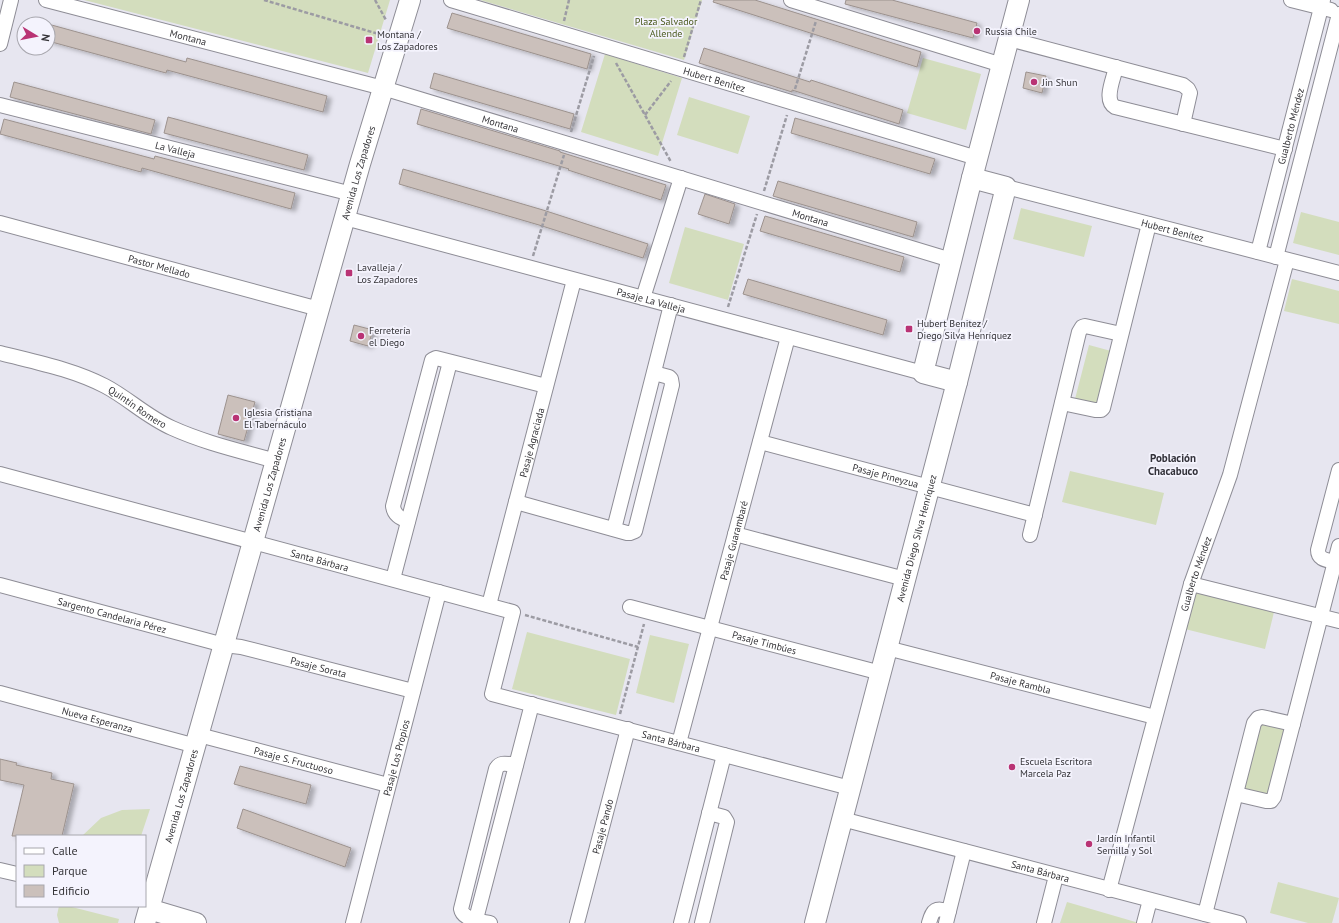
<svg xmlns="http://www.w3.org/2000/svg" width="1339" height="923" font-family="'PT Sans',sans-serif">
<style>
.green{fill:#d3ddbd}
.building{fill:#cbc0bb;stroke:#9c928e;filter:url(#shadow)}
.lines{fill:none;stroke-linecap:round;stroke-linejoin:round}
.street-casing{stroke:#8e8d96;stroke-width:16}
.secondary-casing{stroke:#8e8d96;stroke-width:22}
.path{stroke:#9c9ba3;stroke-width:2.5;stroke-dasharray:4 2;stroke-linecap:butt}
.street{stroke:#fff;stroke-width:14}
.secondary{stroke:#fff;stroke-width:20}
.poi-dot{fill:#b93374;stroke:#f4f3fd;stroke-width:1.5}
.labels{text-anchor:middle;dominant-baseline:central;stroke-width:3.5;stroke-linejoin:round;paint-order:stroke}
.park-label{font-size:10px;fill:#49591b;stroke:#f4f3fd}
.poi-label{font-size:10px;fill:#353438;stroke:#f4f3fd;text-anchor:start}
.street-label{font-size:10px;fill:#353438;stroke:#f4f3fd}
.neighbourhood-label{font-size:11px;font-weight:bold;fill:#323139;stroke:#f4f3fd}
</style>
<defs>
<filter id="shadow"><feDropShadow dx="4.5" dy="2.5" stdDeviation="2" flood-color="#0004"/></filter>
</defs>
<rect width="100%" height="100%" fill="#e7e6f0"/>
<path class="green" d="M84 0H390L368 73Z
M480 0H702L684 60Z
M605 54 682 78 658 156 581 132Z
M923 58 981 74 966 130 907 113Z
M689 97 750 116 738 154 677 135Z
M1021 208 1092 226 1084 257 1013 239Z
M1301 212 1339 222V255L1293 243Z
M685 227 744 244 728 300 669 283Z
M1292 279 1339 291V324L1284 311Z
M1089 345 1111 351 1097 404 1075 399Z
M1070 471 1164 493 1156 525 1062 502Z
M1194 592 1274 612 1265 649 1185 629Z
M527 632 630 659 616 715 512 689Z
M650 635 689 644 674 703 636 693Z
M1263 723 1282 727 1286 733 1270 795 1243 789 1257 726Z
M150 809 141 836H82L101 818 122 810Z
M1278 882 1339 898 1332 923H1308L1270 913Z
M1067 902 1139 923H1060Z
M59 906H68L119 919 118 923H59L57 915Z"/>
<path class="building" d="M714 0H755L921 52 917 67 713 2Z
M846 0H892L977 23 973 38 845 4Z
M452 13 591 54 587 69 447 28Z
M48 24 186 62 187 58 327 96 323 112 167 70 166 73 48 41Z
M704 48 810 82 811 80 903 110 899 124 792 90V92L699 63Z
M1026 72 1046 76 1042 93 1023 88Z
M434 73 574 114 570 129 430 88Z
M14 82 155 120 151 134 10 97Z
M421 109 560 151V152L666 185 661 200 568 170 569 169 417 124Z
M168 117 308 155 304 170 164 133Z
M795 118 935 159 930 174 791 133Z
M4 119 154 159 155 156 295 193 291 209 142 168 141 172 0 134Z
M403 169 543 210 648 244 643 258 539 225 399 184Z
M778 181 917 222 913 237 773 196Z
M705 194 735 204 729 224 698 214Z
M765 216 904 257 900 272 760 231Z
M748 279 887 320 883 335 743 294Z
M354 325 373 330 368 346 350 341Z
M228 395 255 402 244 441 218 434Z
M0 759 17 763 16 765 52 773 51 779 74 784 62 836H12L24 785 0 780Z
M240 766 311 785 306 804 234 784Z
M243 809 351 848 345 867 237 828Z"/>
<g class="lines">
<g class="street-casing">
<g id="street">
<path id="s1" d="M46 0 383 88 951 260"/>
<path id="s2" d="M451 0 977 158"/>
<path d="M791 0 1002 65"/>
<path d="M1291 0 1331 10"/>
<path d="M1009 39 1183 85 1188 89 1190 93 1183 124"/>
<path d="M0 44 11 0"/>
<path d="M1116 67C1114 78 1103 100 1115 107L1285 149"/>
<path id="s3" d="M0 105 352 194"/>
<path id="s4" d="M1006 187 1339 273"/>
<path id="s5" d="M345 218 923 373"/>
<path id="s6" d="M0 223 319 309"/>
<path id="s7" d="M1258 252 1323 0"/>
<path d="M1276 257 1339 14"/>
<path d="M643 298 681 178"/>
<path id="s8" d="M0 353C35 362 72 369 105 386 128 398 147 417 172 428 205 443 241 451 276 461"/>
<path d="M1062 403 1095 410H1101L1103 408 1149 224"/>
<path id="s9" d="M760 442 1035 515"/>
<path id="s10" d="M0 474 513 612 492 694 850 788"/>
<path d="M516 502 627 533H630L635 531 672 385 671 379 669 377 654 373"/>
<path d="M408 521C400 518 394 515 393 506L432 360 436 358 546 386"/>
<path d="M614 529 671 305"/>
<path d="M735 534 905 579"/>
<path d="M1030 535 1079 332 1082 327 1085 326 1121 334"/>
<path d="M1335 562C1327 560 1318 560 1318 550L1339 470"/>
<path d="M393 579 450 362"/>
<path d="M1191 584 1339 621"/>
<path id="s11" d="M0 585 224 645 241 647 413 691"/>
<path id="s12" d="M489 605 574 280"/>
<path id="s13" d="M630 607 881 673"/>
<path id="s14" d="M887 648 1155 717"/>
<path id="s15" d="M0 693 196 746"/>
<path id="s16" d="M199 735 388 785"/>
<path id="s17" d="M679 743 788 337"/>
<path d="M1236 794 1266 801H1271L1274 797 1339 546"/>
<path id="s18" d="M842 819 1239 923"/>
<path d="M0 870 17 874"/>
<path id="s19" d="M1109 890 1191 584 1230 475 1287 260"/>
<path d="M1205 914 1254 723 1258 718 1262 717 1293 724"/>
<path d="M476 919 532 704"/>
<path id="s20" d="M353 923 439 592"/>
<path d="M490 923C481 921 463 920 461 909L496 769C500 761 508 764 516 765"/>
<path id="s21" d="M577 923 628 729"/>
<path d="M681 923 724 755"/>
<path d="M702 923 727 822 724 817 709 813"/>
<path d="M929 923C933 909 935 908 949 911"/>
<path d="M946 923 964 851"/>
<path d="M1044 923 1056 876"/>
<path d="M1144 923 1150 900"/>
</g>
</g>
<g class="secondary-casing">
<g id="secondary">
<path d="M957 382 923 373 972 178 1019 0"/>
<path d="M149 909 196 923"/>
<path id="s22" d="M145 923 360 164 410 0"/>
<path id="s23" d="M815 923 957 382 1006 187 972 178"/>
</g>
</g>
<path class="path" d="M264 0 382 35
M375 0 386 20
M564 21 569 0
M684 57 701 0
M616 63 671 162
M795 89 816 21
M645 115 671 81
M571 132 594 56
M764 191 787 115
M533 256 564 155
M728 307 757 214
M525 615 638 647
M620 714 644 624"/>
<use href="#street" class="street"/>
<use href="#secondary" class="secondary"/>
</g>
<g class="poi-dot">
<circle cx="977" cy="31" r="4"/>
<rect x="365" y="36" width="8" height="8" rx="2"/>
<circle cx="1034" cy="82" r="4"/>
<rect x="345" y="269" width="8" height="8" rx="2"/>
<rect x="905" y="325" width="8" height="8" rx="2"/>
<circle cx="361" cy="336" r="4"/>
<circle cx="236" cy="418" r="4"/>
<circle cx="1012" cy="767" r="4"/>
<circle cx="1089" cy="844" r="4"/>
</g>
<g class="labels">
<g class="park-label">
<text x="666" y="21">Plaza Salvador<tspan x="666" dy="12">Allende</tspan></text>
</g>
<g class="poi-label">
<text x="985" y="31">Russia Chile</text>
<text x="377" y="34">Montana /<tspan x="377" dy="12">Los Zapadores</tspan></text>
<text x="1042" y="82">Jin Shun</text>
<text x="357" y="267">Lavalleja /<tspan x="357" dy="12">Los Zapadores</tspan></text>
<text x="917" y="323">Hubert Benitez /<tspan x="917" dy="12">Diego Silva Henríquez</tspan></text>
<text x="369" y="330">Ferretería<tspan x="369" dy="12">el Diego</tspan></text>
<text x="244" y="412">Iglesia Cristiana<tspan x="244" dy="12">El Tabernáculo</tspan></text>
<text x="1020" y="761">Escuela Escritora<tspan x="1020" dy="12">Marcela Paz</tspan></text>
<text x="1097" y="838">Jardín Infantil<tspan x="1097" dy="12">Semilla y Sol</tspan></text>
</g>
<g class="street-label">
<text stroke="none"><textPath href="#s1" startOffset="147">Montana</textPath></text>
<text stroke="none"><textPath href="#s2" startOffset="275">Hubert Benítez</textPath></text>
<text stroke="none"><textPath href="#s1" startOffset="471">Montana</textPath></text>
<text stroke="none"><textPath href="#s7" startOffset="130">Gualberto Méndez</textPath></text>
<text stroke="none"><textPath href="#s3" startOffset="181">La Valleja</textPath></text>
<text stroke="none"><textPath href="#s22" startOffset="780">Avenida Los Zapadores</textPath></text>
<text stroke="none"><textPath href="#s1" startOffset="795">Montana</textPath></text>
<text stroke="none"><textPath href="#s4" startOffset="172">Hubert Benítez</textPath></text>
<text stroke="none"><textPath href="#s6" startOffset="165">Pastor Mellado</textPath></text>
<text stroke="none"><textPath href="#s5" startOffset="317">Pasaje La Valleja</textPath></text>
<text stroke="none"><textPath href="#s8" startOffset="149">Quintín Romero</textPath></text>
<text stroke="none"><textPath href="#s12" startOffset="168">Pasaje Agraciada</textPath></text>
<text stroke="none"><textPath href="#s9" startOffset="130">Pasaje Pineyzua</textPath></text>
<text stroke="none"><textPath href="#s22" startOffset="456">Avenida Los Zapadores</textPath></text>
<text stroke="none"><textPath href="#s23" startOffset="398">Avenida Diego Silva Henríquez</textPath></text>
<text stroke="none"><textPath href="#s17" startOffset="210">Pasaje Guarambaré</textPath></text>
<text stroke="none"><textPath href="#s10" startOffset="331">Santa Bárbara</textPath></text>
<text stroke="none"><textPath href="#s19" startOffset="328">Gualberto Méndez</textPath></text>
<text stroke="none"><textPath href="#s11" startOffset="116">Sargento Candelaria Pérez</textPath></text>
<text stroke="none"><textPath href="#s13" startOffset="139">Pasaje Timbúes</textPath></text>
<text stroke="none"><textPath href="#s11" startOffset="329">Pasaje Sorata</textPath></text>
<text stroke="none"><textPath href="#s14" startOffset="138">Pasaje Rambla</textPath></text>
<text stroke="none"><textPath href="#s15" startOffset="101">Nueva Esperanza</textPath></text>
<text stroke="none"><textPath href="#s10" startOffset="801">Santa Bárbara</textPath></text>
<text stroke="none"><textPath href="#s20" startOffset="171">Pasaje Los Propios</textPath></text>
<text stroke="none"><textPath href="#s16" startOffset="98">Pasaje S. Fructuoso</textPath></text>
<text stroke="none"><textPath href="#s22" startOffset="132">Avenida Los Zapadores</textPath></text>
<text stroke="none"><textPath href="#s21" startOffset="100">Pasaje Pando</textPath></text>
<text stroke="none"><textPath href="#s18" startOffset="205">Santa Bárbara</textPath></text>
</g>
<g class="neighbourhood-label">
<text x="1173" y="458">Población<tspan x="1173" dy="13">Chacabuco</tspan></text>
</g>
</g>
<rect x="16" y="835" width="130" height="72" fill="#f4f3fd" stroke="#a8a7ae"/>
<rect x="24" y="848" width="20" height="6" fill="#ffffff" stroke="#a8a7ae"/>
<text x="52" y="855" font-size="12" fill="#353438">Calle</text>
<rect x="24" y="865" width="20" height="12" fill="#d3ddbd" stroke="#a8a7ae"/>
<text x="52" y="875" font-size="12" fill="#353438">Parque</text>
<rect x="24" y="885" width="20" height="12" fill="#cbc0bb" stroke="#a8a7ae"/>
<text x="52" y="895" font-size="12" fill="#353438">Edificio</text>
<g transform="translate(36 36) rotate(100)"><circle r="19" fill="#f4f3fd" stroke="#a8a7ae"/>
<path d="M0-3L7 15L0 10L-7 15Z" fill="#b93374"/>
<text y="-6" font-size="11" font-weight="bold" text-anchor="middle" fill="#353438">N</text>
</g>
</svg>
